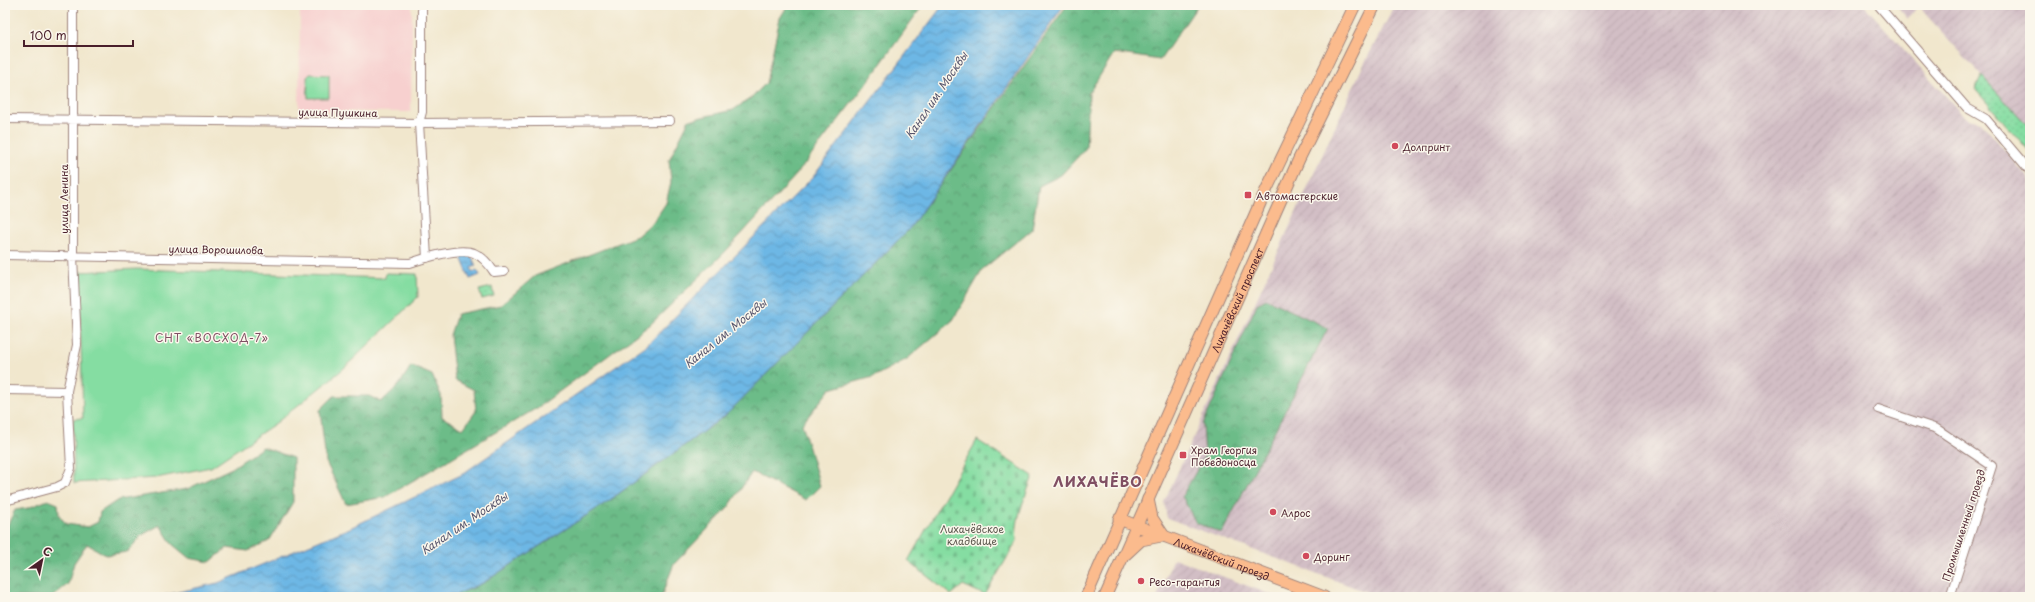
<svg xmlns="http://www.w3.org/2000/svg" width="2035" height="602" font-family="'Playpen Sans',sans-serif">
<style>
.built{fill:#f7d0cf}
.industrial{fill:url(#industrial-furrows)}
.grass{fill:url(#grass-dots);stroke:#687e66}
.forest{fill:url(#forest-crowns);stroke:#5b6e5a}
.cemetery{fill:url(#cemetery-stones);stroke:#687e66}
.garden{fill:#85dda2;stroke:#687e66}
.water{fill:url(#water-waves);stroke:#5c6b88}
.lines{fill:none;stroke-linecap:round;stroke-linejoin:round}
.minor-casing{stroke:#9e837c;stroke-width:10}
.major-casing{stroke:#9e837c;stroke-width:13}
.minor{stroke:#fff;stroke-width:8}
.major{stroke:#fbbb8d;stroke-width:11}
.poi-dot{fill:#d1495b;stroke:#fbf7ec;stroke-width:1.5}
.labels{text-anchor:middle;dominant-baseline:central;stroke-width:3;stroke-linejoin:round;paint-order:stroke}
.street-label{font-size:10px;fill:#4a1f2b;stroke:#fbf7ec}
.poi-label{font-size:10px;fill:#4a1f2b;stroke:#fbf7ec;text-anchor:start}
.park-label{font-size:10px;fill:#5c584f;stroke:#fbf7ec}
.water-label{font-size:11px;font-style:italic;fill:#56546c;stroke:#fbf7ec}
.neighbourhood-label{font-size:11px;letter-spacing:1px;fill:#804f63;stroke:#fbf7ec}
.district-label{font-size:14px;font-weight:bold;letter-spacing:1px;fill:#804f63;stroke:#fbf7ec}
</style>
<defs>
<pattern id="industrial-furrows" width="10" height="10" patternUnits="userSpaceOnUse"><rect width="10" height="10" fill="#d2bec5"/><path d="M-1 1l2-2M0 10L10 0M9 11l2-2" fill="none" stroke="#b6a3a9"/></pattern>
<pattern id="grass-dots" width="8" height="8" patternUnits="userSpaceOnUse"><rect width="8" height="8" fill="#85dda2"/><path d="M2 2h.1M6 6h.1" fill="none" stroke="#74bd8c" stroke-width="1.8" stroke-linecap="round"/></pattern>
<pattern id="forest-crowns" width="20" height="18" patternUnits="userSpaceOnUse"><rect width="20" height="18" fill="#6cbc88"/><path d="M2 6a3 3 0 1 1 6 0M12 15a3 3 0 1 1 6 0" fill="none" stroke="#5b986f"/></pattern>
<pattern id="cemetery-stones" width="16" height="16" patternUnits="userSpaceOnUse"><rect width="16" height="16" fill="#85dda2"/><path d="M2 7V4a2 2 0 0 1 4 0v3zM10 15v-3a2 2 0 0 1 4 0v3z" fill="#74bd8c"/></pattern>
<pattern id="water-waves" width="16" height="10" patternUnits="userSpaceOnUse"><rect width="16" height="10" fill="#6db7e5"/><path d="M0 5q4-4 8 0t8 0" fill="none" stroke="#5c94ba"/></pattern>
</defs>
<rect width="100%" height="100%" fill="#fbf7ec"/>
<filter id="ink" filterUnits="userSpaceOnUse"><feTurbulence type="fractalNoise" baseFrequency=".025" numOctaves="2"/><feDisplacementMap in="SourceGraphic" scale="8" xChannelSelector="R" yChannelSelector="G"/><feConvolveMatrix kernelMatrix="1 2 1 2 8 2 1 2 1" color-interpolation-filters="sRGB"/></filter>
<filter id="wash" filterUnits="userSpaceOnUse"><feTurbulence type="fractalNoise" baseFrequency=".012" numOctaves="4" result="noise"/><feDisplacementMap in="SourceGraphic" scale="16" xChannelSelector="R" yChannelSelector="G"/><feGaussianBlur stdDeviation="0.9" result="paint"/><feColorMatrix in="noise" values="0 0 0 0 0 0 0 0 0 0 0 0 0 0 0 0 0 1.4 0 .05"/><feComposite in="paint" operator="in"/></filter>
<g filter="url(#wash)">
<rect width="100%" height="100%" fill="#f1e7cd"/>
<path class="built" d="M300 5H412L411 112 299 111Z"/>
<path class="industrial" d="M1395 5H1864L1960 112 1967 119 1981 122 2030 180V597H1380L1167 518 1164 502 1362 68Z
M1896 5H2030V128L1918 6 1908 19Z
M1174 558 1179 560 1277 597H1157Z"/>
<path class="grass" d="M1982 76 2030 128V152L1975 89Z
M492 287 494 296 482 299 479 290Z"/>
<path class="forest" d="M788 5H923L867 83 797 174 724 253 651 324 537 408 385 497 346 504 326 462 320 410 334 396H369L381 402 399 385 411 366 432 375 441 395 442 417 463 429 476 411 474 390 455 380 450 335 457 314 501 305 535 276 637 236 654 221 666 203 671 182 669 160 689 120 733 110 751 98 766 83 780 18Z
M1067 5H1198L1160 60 1114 53 1089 93 1086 148 1061 175 1039 186 1032 229 983 269 953 320 907 359 873 377 830 389 802 424 820 486 806 500 752 472 728 508 674 564 661 597H451L483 583 610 500 727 414 910 228Z
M1266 299 1328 328 1222 533 1196 523 1182 496 1205 456 1203 424 1257 304Z
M263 447 293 458V502L269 541 248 551 227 548 210 562 189 558 172 544 160 525 142 535 127 552 106 555 87 544 74 563 68 584 52 597H5V530L15 510 28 508 48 500 58 504 59 515 66 524 88 527 98 522 100 512 118 500 187 489 232 468Z"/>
<path class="cemetery" d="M977 440 1033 476C1026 496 1014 519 1017 541L985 595 963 585 951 595 908 561Z"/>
<path class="garden" d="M310 74 329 75V98H308L307 77Z
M137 269 385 278 386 273 417 274 418 297 342 370 276 423 211 467 156 478 74 483 73 419 83 418 79 272Z"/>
<path class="water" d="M943 5H1064L910 228 727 414 610 500 483 583 451 597H157L218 583 350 528 461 475 647 345 813 177Z
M468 256 472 257 476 266 471 268 473 272 477 270 480 275 470 279 461 257Z"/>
</g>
<g filter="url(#ink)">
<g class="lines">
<g class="minor-casing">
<path id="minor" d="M422 5V112L419 123 427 258
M1878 5 1967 108 1986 119 2030 171
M5 119 419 123 670 121
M5 255 410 263C425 258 459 247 474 253 483 257 489 264 494 272L504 271
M5 390 67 391
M1878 409 1937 429 1992 466 1950 597
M5 501 57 487 65 483 71 468 67 391 77 345 73 256V5"/>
</g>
<g class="major-casing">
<g id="major">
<path d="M1148 499 1152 518 1164 536"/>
<path id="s1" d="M1119 519 1324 597"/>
<path d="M1126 554 1141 540 1161 536"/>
<path d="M1086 597 1261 201 1355 5"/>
<path id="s2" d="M1105 597 1299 159 1375 5"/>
</g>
</g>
<use href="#minor" class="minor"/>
<use href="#major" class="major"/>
</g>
</g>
<g class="poi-dot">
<circle cx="1395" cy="146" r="4"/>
<rect x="1244" y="191" width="8" height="8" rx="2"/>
<rect x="1179" y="451" width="8" height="8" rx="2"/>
<circle cx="1273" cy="512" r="4"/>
<circle cx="1306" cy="556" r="4"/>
<circle cx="1141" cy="581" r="4"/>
</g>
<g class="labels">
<g class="street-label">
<text transform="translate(338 112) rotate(1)">улица Пушкина</text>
<text transform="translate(63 199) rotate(-90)">улица Ленина</text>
<text transform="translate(216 249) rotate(1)">улица Ворошилова</text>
<text stroke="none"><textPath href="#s2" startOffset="325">Лихачёвский проспект</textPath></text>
<text transform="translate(1963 525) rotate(-72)">Промышленный проезд</text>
<text stroke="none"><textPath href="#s1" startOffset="110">Лихачёвский проезд</textPath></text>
</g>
<g class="poi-label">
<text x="1403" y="146">Долпринт</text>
<text x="1256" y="195">Автомастерские</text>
<text x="1191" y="449">Храм Георгия<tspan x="1191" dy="12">Победоносца</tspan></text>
<text x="1281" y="512">Алрос</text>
<text x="1314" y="556">Доринг</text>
<text x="1149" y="581">Ресо-гарантия</text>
</g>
<g class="park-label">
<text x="972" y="528">Лихачёвское<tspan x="972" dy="12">кладбище</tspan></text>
</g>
<g class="water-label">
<text transform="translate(936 95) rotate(-56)">Канал им. Москвы</text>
<text transform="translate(725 333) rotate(-39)">Канал им. Москвы</text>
<text transform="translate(464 523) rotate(-34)">Канал им. Москвы</text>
</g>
<g class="neighbourhood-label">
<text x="212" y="337">СНТ «ВОСХОД-7»</text>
</g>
<g class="district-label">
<text x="1098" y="481">ЛИХАЧЁВО</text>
</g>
</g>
<rect width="2035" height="602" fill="none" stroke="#fbf7ec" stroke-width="20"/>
<g transform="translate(42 560) rotate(33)" stroke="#fbf7ec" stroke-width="3" paint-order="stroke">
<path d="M0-3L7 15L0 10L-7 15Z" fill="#4a1f2b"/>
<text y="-6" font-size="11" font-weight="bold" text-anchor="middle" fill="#4a1f2b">С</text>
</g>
<path d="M24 40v6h109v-6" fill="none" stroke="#4a1f2b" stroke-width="2"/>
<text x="30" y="40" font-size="12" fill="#4a1f2b" stroke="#fbf7ec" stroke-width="3" paint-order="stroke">100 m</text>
</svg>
